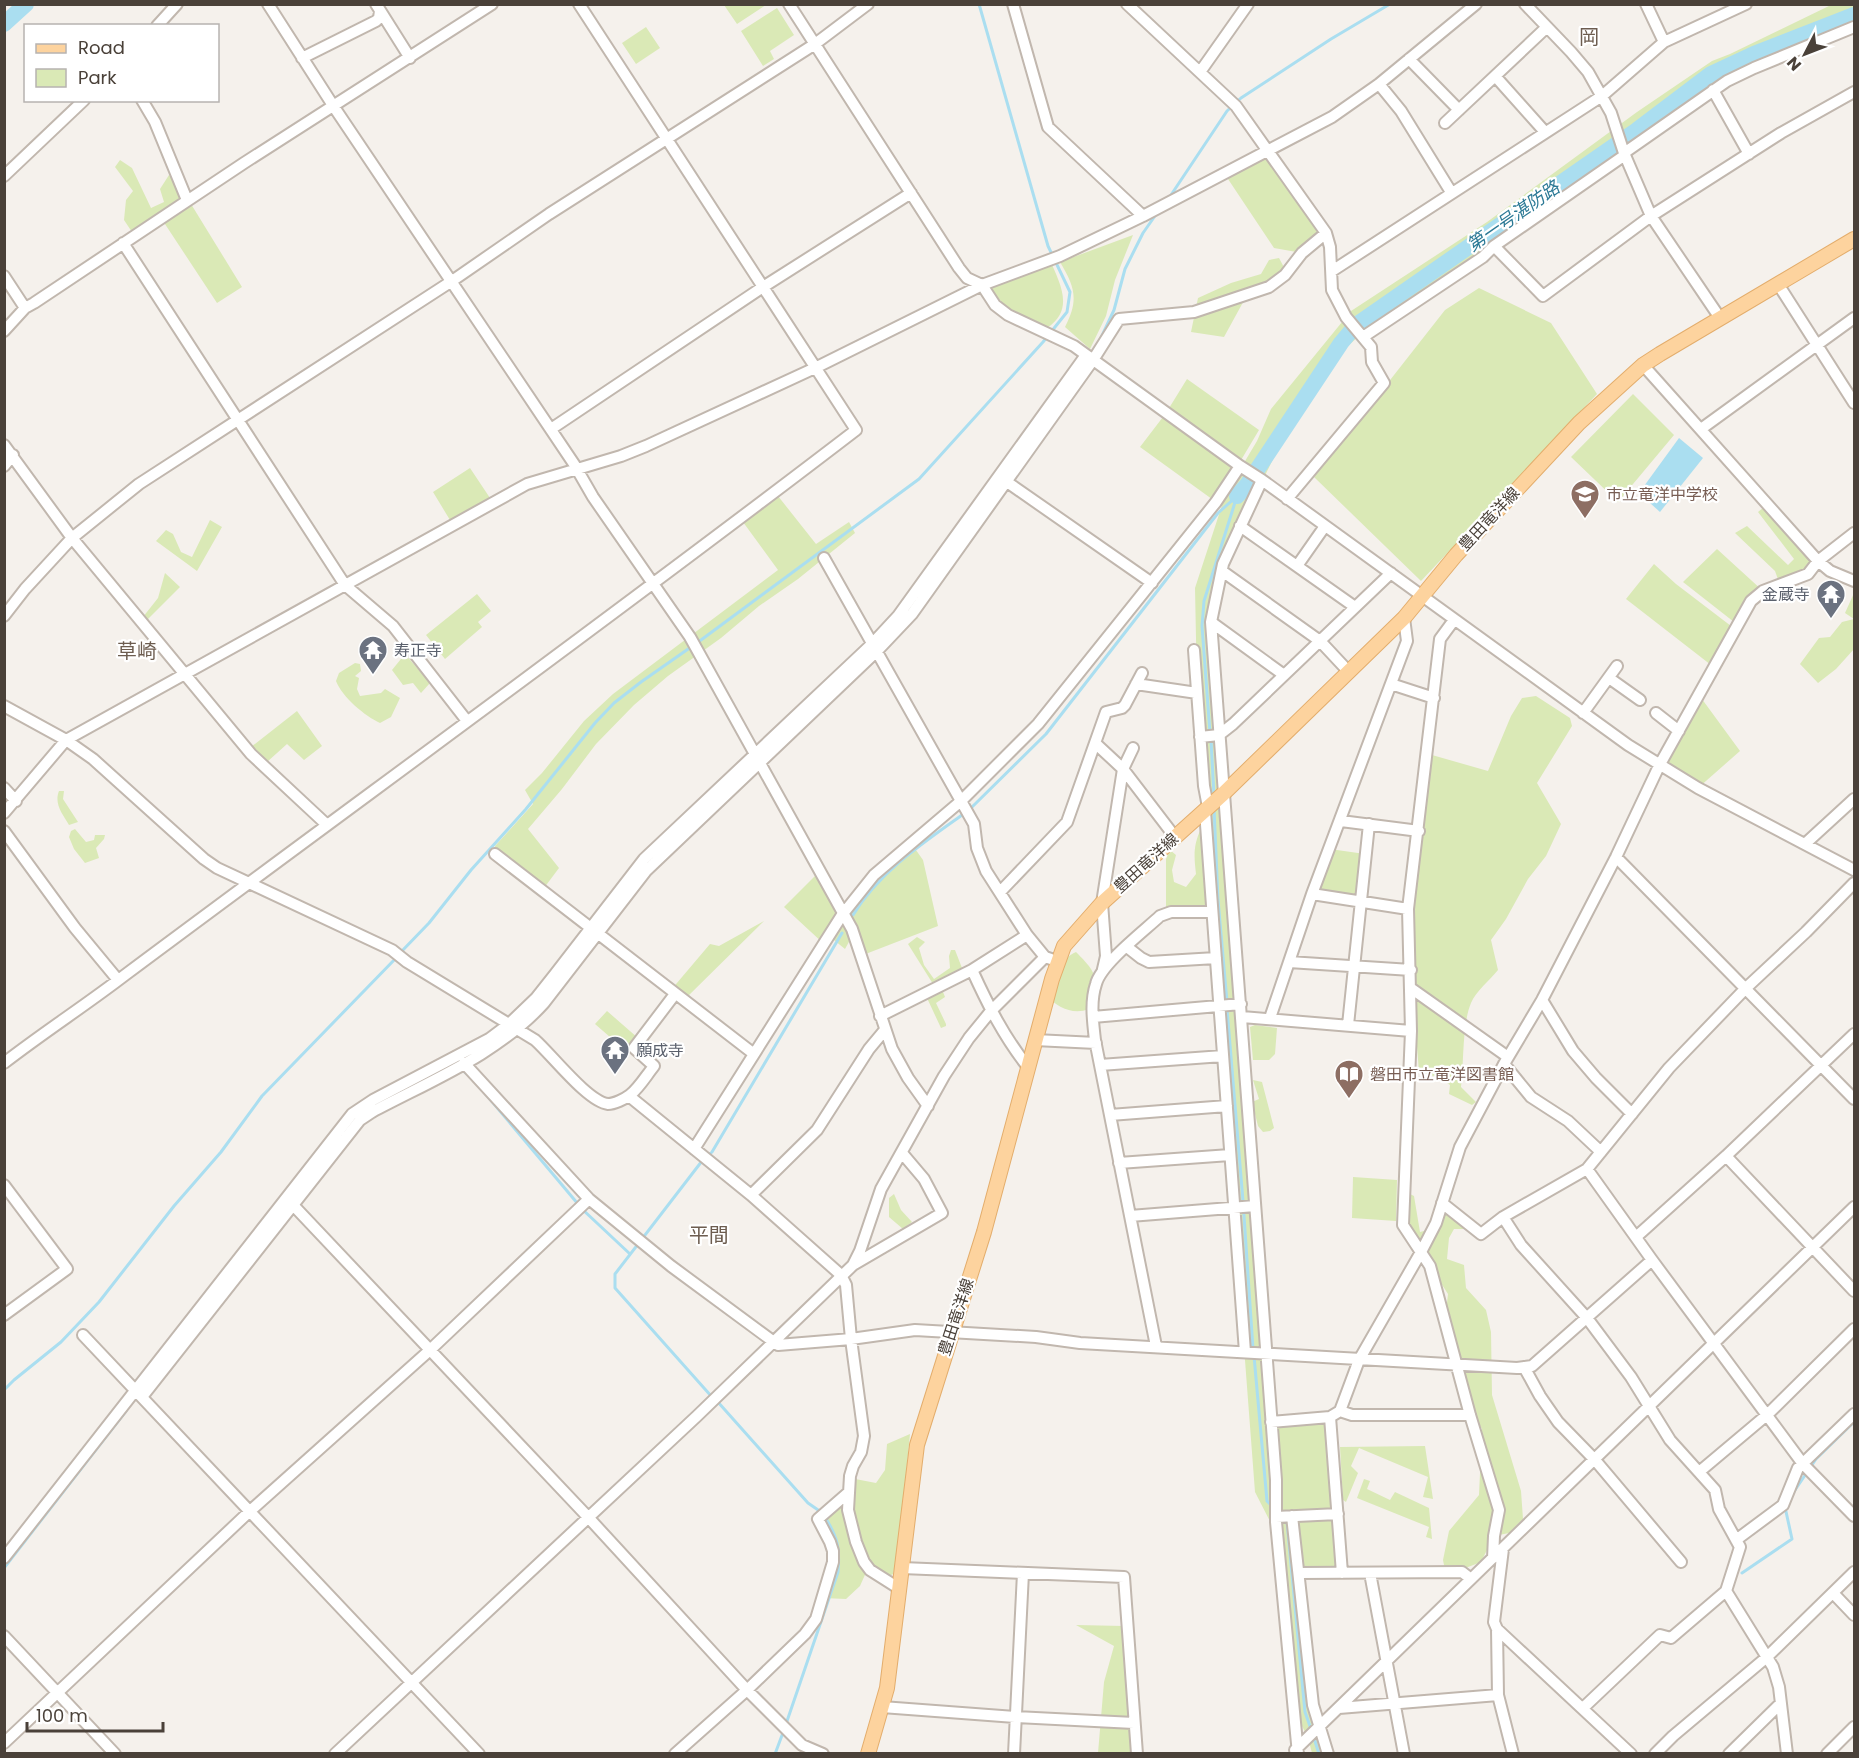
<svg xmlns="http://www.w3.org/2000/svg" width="1859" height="1758" font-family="Poppins,'Noto Sans JP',sans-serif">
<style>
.green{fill:#dae9b6}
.water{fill:#aadef0}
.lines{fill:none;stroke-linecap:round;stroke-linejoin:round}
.stream{stroke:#aadef0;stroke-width:3}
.river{stroke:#aadef0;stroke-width:16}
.minor-casing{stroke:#c1b7ae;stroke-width:14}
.major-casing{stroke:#e3ad6c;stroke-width:16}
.minor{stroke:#fff;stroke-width:10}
.major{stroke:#fdd39e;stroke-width:14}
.labels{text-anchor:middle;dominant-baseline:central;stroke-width:4.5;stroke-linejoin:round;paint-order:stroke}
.education-label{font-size:16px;fill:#785e54;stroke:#fff;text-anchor:start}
.street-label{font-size:16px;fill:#4a4139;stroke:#fff}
.worship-label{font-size:16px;fill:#5b616d;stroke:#fff;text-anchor:start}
.water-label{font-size:18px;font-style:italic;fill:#2b7995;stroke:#fff}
.quarter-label{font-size:20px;fill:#6d5d50;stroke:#fff}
</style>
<rect width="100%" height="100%" fill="#f5f1ec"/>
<path class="green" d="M724 5H766L737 24Z
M1831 5H1854V27L1735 77 1515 232 1361 334 1348 346 1298 412 1276 453 1232 543 1212 628 1271 1421 1330 1417 1338 1569 1301 1570 1313 1705 1328 1753H1312L1308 1738 1300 1722 1277 1535 1255 1492 1210 899 1205 908 1166 910V859L1170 850 1176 855 1172 870 1174 882 1186 887 1196 874C1194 857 1193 845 1201 829L1207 854 1197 689 1195 588 1226 493 1257 441 1271 409 1351 311 1487 222 1637 112 1712 61 1730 54Z
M777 8 794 35 770 51 774 59 763 66 741 31Z
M646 27 660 48 636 64 622 43Z
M1264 152 1326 233 1302 253 1274 248 1224 173Z
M120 160 132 168 151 208 164 202 160 189 169 175 174 179 184 198 132 232 124 220 126 200 133 191 115 167Z
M191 204 242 287 217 303 161 218Z
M1133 235 1115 280 1106 316 1090 349 1065 327C1079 300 1075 287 1060 262Z
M1279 258 1287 273 1247 295 1224 337 1191 332 1198 298 1231 283 1261 274 1269 260Z
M1050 260C1060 284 1075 309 1047 328L1006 308 989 286Z
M1479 288 1551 323 1597 394 1421 581 1314 477 1445 310Z
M1187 379 1259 430 1216 502 1140 447 1166 413Z
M1633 394 1674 435 1618 502 1571 457Z
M470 468 494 504 453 525 433 492Z
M778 496 816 544 849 522 855 533 798 579 759 606 721 638 668 676 634 705 596 744 562 789 528 829 559 868 544 888 495 854V846L533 804 525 790 542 773 584 721 613 694 778 570 743 522Z
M1764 507 1814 561 1808 574 1780 585 1775 571 1735 533 1747 526 1788 565 1794 559 1758 512Z
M210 520 222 527 197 571 156 541 166 530 173 534 181 552 192 557Z
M1717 549 1763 591 1734 622 1683 582Z
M1654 564 1676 584 1731 626 1711 665 1626 599Z
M165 573 180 587 146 621 143 617 158 598Z
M1854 593V649L1836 669 1818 683 1800 664 1819 638 1830 637 1842 622 1854 619 1845 613Z
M477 594 491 611 478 622 482 627 445 659 426 635Z
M405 654 430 683 421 693 413 683 403 685 392 670Z
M355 663 360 664 361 671 355 676 359 678 357 689 360 696 381 693 385 689 400 698 391 717 380 723C365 716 342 697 336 681L339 673Z
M1699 695 1740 751 1698 788 1659 766Z
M1536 696 1570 718 1572 726 1537 783 1561 824 1546 856 1528 879 1506 919 1491 940 1498 970C1490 980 1476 991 1471 1003 1462 1024 1464 1063 1461 1087L1476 1102 1472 1105 1449 1094 1450 1085 1438 1077 1419 1072 1411 970 1408 909 1425 777 1432 755 1488 771 1511 716 1522 698Z
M297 711 322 746 304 760 287 744 267 762 251 747Z
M59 791H64L63 799 78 822 69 825C62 813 54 804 59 791Z
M75 829 86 842 94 840 95 835H105L104 839 96 848 99 858 85 863 74 849 69 837 71 831Z
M911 843 923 860 938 926 863 955 852 930 850 940 845 949 829 936 824 944 784 907 819 872 842 915 874 875Z
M1330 849 1365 854 1356 901 1312 894Z
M764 921 684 1000 671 990 710 944 719 946Z
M917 937 925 942 919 948 924 965 934 979 950 968 949 956 951 950H955L962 968 956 974 933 984 908 944Z
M1076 952C1100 976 1097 977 1089 1009 1073 1015 1058 1008 1047 996 1054 980 1059 959 1076 952Z
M941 987 945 997 936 1003 946 1024V1026L941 1028 927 998Z
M607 1011 638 1038 626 1051 595 1024Z
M1255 1025 1277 1028 1275 1054 1269 1060H1253L1250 1027Z
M1253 1080 1262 1082 1274 1128 1270 1131 1263 1132 1258 1126 1252 1102 1259 1099Z
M1353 1177 1397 1180 1396 1221 1352 1218Z
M894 1194 901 1210 912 1222 903 1229 889 1217V1198Z
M1410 1194 1414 1196 1420 1232 1436 1228 1443 1206 1469 1229H1454L1449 1238 1447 1259 1464 1265 1466 1288 1486 1310 1491 1332 1492 1395 1521 1491 1523 1519 1509 1533 1494 1536 1481 1562 1463 1569 1445 1570 1443 1560 1449 1531 1479 1495 1482 1429 1467 1404 1445 1320 1448 1294 1406 1229Z
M910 1434 906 1475 909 1494 893 1574 884 1579 868 1568 860 1586 846 1599 823 1598 833 1553 820 1522 849 1492 850 1478 876 1483 885 1470 887 1444Z
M1425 1446 1433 1499 1423 1497 1428 1477 1359 1448 1351 1466 1358 1473 1346 1502 1343 1500 1340 1447Z
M1364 1479 1370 1481 1367 1489 1390 1500 1395 1492 1429 1508 1432 1539 1426 1537 1429 1527 1357 1498Z
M1076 1625 1124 1626 1136 1753H1098L1104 1682 1114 1646Z"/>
<path class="water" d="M1679 438 1703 458 1660 512 1639 493Z"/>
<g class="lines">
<path class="stream" d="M1169 198 1227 111 1241 98 1331 39 1390 4
M1100 340 1114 310 1125 269 1143 233 1157 213
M1210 733 1202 626 1204 601 1237 496
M1211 740 1214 796
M1214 808 1218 900 1227 1002
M970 809 1046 734 1218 513 1236 497
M853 915C880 871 923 843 965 813
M401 952 429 923 471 870 526 809 595 723 614 703 641 682 701 640 919 479 1043 342 1067 312 1070 292 1048 246 979 4
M1227 1009 1243 1201 1253 1349
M461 1069 472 1078
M484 1092 578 1204
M582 1209 630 1254
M1254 1356 1267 1501 1272 1506
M4 1390 14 1380 61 1342 99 1302 174 1206 221 1152 262 1096 397 957
M712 1397 615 1288V1274L702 1161 712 1152 842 933
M717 1401 808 1503 821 1512
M1793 1493 1816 1459 1854 1422
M1285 1519 1287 1522 1305 1712 1311 1729
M4 1568 126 1411
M1742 1573 1792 1539 1785 1507
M786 1724 838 1572C840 1548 838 1538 825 1517
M1313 1735 1319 1754
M775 1754 784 1730"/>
<path class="river" d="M4 24 26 4
M1237 496 1247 485 1341 343 1356 325 1637 130 1711 74 1754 54 1854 15"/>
<g class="minor-casing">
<path id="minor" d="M268 4 334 107 574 464 593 497 690 637 852 929 892 1049 908 1078 928 1106
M376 4 410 58
M789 4 959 268 967 278 982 285 995 305 1008 315 1074 346 1240 466 1262 480 1628 745 1698 788 1854 870
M1013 4 1048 127 1143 216
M1127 4 1236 106 1326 233 1330 247 1332 290 1346 317 1371 347 1372 362 1384 383 1287 499
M1525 4 1571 52 1588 72 1611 113 1624 153 1651 216 1720 318
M1646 4 1664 42
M157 26 177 4
M302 58 376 21 379 18 380 11
M1409 59 1459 110
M1200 72 1248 4
M1495 76 1545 132
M1379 84 1401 111 1451 192
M1713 90 1749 154
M142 100 155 122 187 200
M1445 123 1547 27
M1624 153 1727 81 1754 68 1854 27
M4 176 84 100
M123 243 345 585 393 626 467 721
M1494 246 1543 296 1651 216 1781 133 1854 92
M1332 271 1602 96 1664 42 1746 4
M4 276 25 308
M1778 284 1854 403
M4 331 25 308 34 303 244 163 492 4
M1363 337 1483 257 1494 246 1625 155
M1643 365 1818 561 1830 571 1854 581
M551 429 763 287 911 193
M1701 429 1854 318
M4 445 72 538 251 754 326 824
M4 466 13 455
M1262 480 1223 564 1211 622 1276 1480V1522L1298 1754
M1007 482 1152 583
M1240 526 1355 607
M824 558 974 824 977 848 986 871 1027 935 1045 957 1051 959
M1297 566 1325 526
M1222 571 1320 641 1349 672
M4 616 25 589 72 538 139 484 452 281 549 214 815 44 868 4
M1454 620 1440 639 1408 909 1411 1031 1403 1225 1430 1266 1470 1415 1499 1510 1494 1536 1493 1558
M1211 622 1284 675
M1194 650 1204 786 1208 807
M1609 678 1640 700
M1136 684 1197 693
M1391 684 1434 698
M4 706 66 740 93 759 204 859 217 868 392 950 407 962 535 1040C552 1055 588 1102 608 1104 614 1104 625 1099 630 1095 639 1088 646 1076 654 1066L634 1048 675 994
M1583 713 1617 666
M1656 713 1679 731
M1200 737 1219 735 1233 724 1391 573
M1095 743 1123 769 1175 837
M4 788 16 801
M1205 811 1245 1352
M4 813 66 740 527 484 621 456 646 446 815 368 982 285 1060 256 1143 216 1332 117 1379 84 1476 4
M1341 821 1419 831
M4 831 75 928 118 980
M1806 843 1854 799
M495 854 754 1054
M1616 857 1854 1099
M1001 891 1067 822 1106 712 1122 708 1125 705 1142 673
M1312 894 1408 909
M1127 947 1141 958 1149 962 1216 958
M1289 962 1411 970
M1103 969 1106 956 1102 903 1123 769 1133 748
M972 970C988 1005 1004 1037 1028 1067
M1412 989 1508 1057
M1542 1000 1573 1051 1596 1078 1632 1114
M880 1016 972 970 1027 935
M1093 1017 1241 1004
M1242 1017 1411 1031
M1270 1018 1312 894 1407 641 1404 618
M1348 1025 1369 824
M1035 1040 1096 1043
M4 1063C44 1032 86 1005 125 975 369 793 615 615 856 430L579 4
M464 1063 589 1199 671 1266 778 1345 851 1339 915 1330 1036 1337 1080 1343 1517 1368 1532 1366 1652 1260
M1504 1064 1531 1097 1568 1121 1601 1152
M1100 1065 1223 1056
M629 1096 751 1195 841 1275 846 1285 851 1339 864 1436 861 1452 853 1466 850 1476 848 1510 856 1542 864 1562 870 1570 900 1589
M1110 1115 1227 1106
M694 1149 842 915 874 875 961 801 1038 724 1216 502 1240 466
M1726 1156 1854 1291
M1119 1163 1230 1155
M1587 1169 1652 1260 1803 1464 1854 1516
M4 1185 67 1269 4 1315
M751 1195 817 1130 869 1049 884 1031
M1442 1203 1481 1234 1503 1217 1587 1169 1669 1068 1746 988 1806 932 1854 883
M293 1205 587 1516 747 1690 802 1745 823 1754
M1130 1216 1255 1206
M1503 1217 1521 1245 1587 1318 1631 1377 1670 1440 1715 1490 1719 1509 1740 1547 1726 1591 1671 1638 1660 1635 1583 1708
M1636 1237 1726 1156 1854 1034
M853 1265 942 1213 924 1179 902 1153
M83 1335 479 1754
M1156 1346 1095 1040C1093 1022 1090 1002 1096 984 1101 964 1144 931 1160 916L1171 912H1212
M1524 1367 1540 1396 1558 1422 1595 1460 1681 1562
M142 1397 360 1120 372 1112C432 1080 498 1054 544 1003L646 871 876 652 912 614 1093 360 1119 319 1194 312 1269 287 1285 275 1302 253 1326 233
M1340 1411 1352 1415H1470
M1330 1417 1342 1573
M1271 1422 1330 1417 1340 1411 1359 1360 1421 1252 1436 1223 1460 1147 1504 1064 1542 1000 1616 857 1659 766 1751 601 1763 591 1808 574 1818 561 1854 533
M1699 1472 1768 1414 1854 1329
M1292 1516 1313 1705 1328 1754
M1276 1517 1338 1514
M1736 1540 1783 1505 1798 1468 1854 1414
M1503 1549 1494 1622 1497 1629 1498 1695 1513 1754
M4 1558 352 1114 373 1100 489 1039 509 1024 536 998 555 974 644 859 872 644 898 616 1086 355
M902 1568 1124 1577 1137 1754
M1299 1573 1462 1572 1471 1579
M1370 1573 1404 1754
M1726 1591 1773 1667 1779 1687 1787 1754
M1833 1593 1854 1615
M1497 1629 1631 1754
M4 1636 115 1754
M882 1707 1015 1717 1134 1723
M1339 1708 1498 1695
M4 1743 250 1511 430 1350 589 1199
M1295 1750 1854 1207
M335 1754 697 1416 853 1265 860 1251 881 1189 944 1076 969 1038 991 1011 1045 957
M675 1754 747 1690 805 1634 816 1619 833 1562V1551L830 1542 818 1519 849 1492
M1014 1754 1023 1573
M1655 1754 1673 1736 1767 1657 1854 1572
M1729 1754 1781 1703
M1827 1754 1854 1727"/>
</g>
<g class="major-casing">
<path id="major" d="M868 1754 887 1688 917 1445 984 1232 1052 979 1064 946 1102 903 1223 794 1404 618 1456 555 1579 423 1643 365 1660 354 1854 239"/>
</g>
<use href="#minor" class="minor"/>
<use href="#major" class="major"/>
</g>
<defs>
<g id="school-pin" transform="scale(1.5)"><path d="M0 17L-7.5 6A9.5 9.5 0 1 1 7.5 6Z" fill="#8d6e63" stroke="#fff"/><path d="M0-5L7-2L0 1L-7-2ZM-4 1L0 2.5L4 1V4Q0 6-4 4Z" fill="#fff"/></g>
<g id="temple-pin" transform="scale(1.5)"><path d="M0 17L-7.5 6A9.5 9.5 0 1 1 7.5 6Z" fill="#6b7280" stroke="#fff"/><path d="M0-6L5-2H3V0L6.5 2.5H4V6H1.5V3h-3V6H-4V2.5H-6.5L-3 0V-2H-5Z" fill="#fff"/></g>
<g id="library-pin" transform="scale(1.5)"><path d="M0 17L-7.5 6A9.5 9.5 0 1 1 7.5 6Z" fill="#8d6e63" stroke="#fff"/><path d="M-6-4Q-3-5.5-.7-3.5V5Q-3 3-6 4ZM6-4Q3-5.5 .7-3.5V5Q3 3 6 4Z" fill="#fff"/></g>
</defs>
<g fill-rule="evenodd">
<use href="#school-pin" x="1585" y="494"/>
<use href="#temple-pin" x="1831" y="594"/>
<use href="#temple-pin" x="373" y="650"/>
<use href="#temple-pin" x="615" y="1050"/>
<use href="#library-pin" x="1349" y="1074"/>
</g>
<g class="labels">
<g class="education-label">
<text x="1606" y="494">市立竜洋中学校</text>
<text x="1370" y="1074">磐田市立竜洋図書館</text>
</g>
<g class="street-label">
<text transform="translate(1489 519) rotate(-47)">豊田竜洋線</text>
<text transform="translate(1146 863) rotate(-42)">豊田竜洋線</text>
<text transform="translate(956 1317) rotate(-72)">豊田竜洋線</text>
</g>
<g class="worship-label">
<text x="1810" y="594" text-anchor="end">金蔵寺</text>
<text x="394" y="650">寿正寺</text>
<text x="636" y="1050">願成寺</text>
</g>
<g class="water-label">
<text transform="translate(1513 216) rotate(-35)">第一号湛防路</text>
</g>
<g class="quarter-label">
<text x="1589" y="37">岡</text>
<text x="137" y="651">草崎</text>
<text x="709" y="1235">平間</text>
</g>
</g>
<rect width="1859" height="1758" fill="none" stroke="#4a4139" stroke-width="12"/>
<rect x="24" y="24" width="195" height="78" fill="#ffffff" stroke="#b7b3b0" stroke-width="1.5"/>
<rect x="36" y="44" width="30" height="9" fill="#fdd39e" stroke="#b7b3b0" stroke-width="1.5"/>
<text x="78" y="54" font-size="18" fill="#4a4139">Road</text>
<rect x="36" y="69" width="30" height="18" fill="#dae9b6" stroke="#b7b3b0" stroke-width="1.5"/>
<text x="78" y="84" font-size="18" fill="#4a4139">Park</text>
<g transform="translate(1805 54) rotate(228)" stroke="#ffffff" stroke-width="4.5" paint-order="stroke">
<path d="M0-4.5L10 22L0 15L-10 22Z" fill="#4a4139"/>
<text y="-9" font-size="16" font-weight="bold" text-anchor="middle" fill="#4a4139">N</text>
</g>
<path d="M27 1722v9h136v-9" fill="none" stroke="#4a4139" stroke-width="3"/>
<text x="36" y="1722" font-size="18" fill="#4a4139" stroke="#ffffff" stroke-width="4.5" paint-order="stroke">100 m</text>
</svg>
